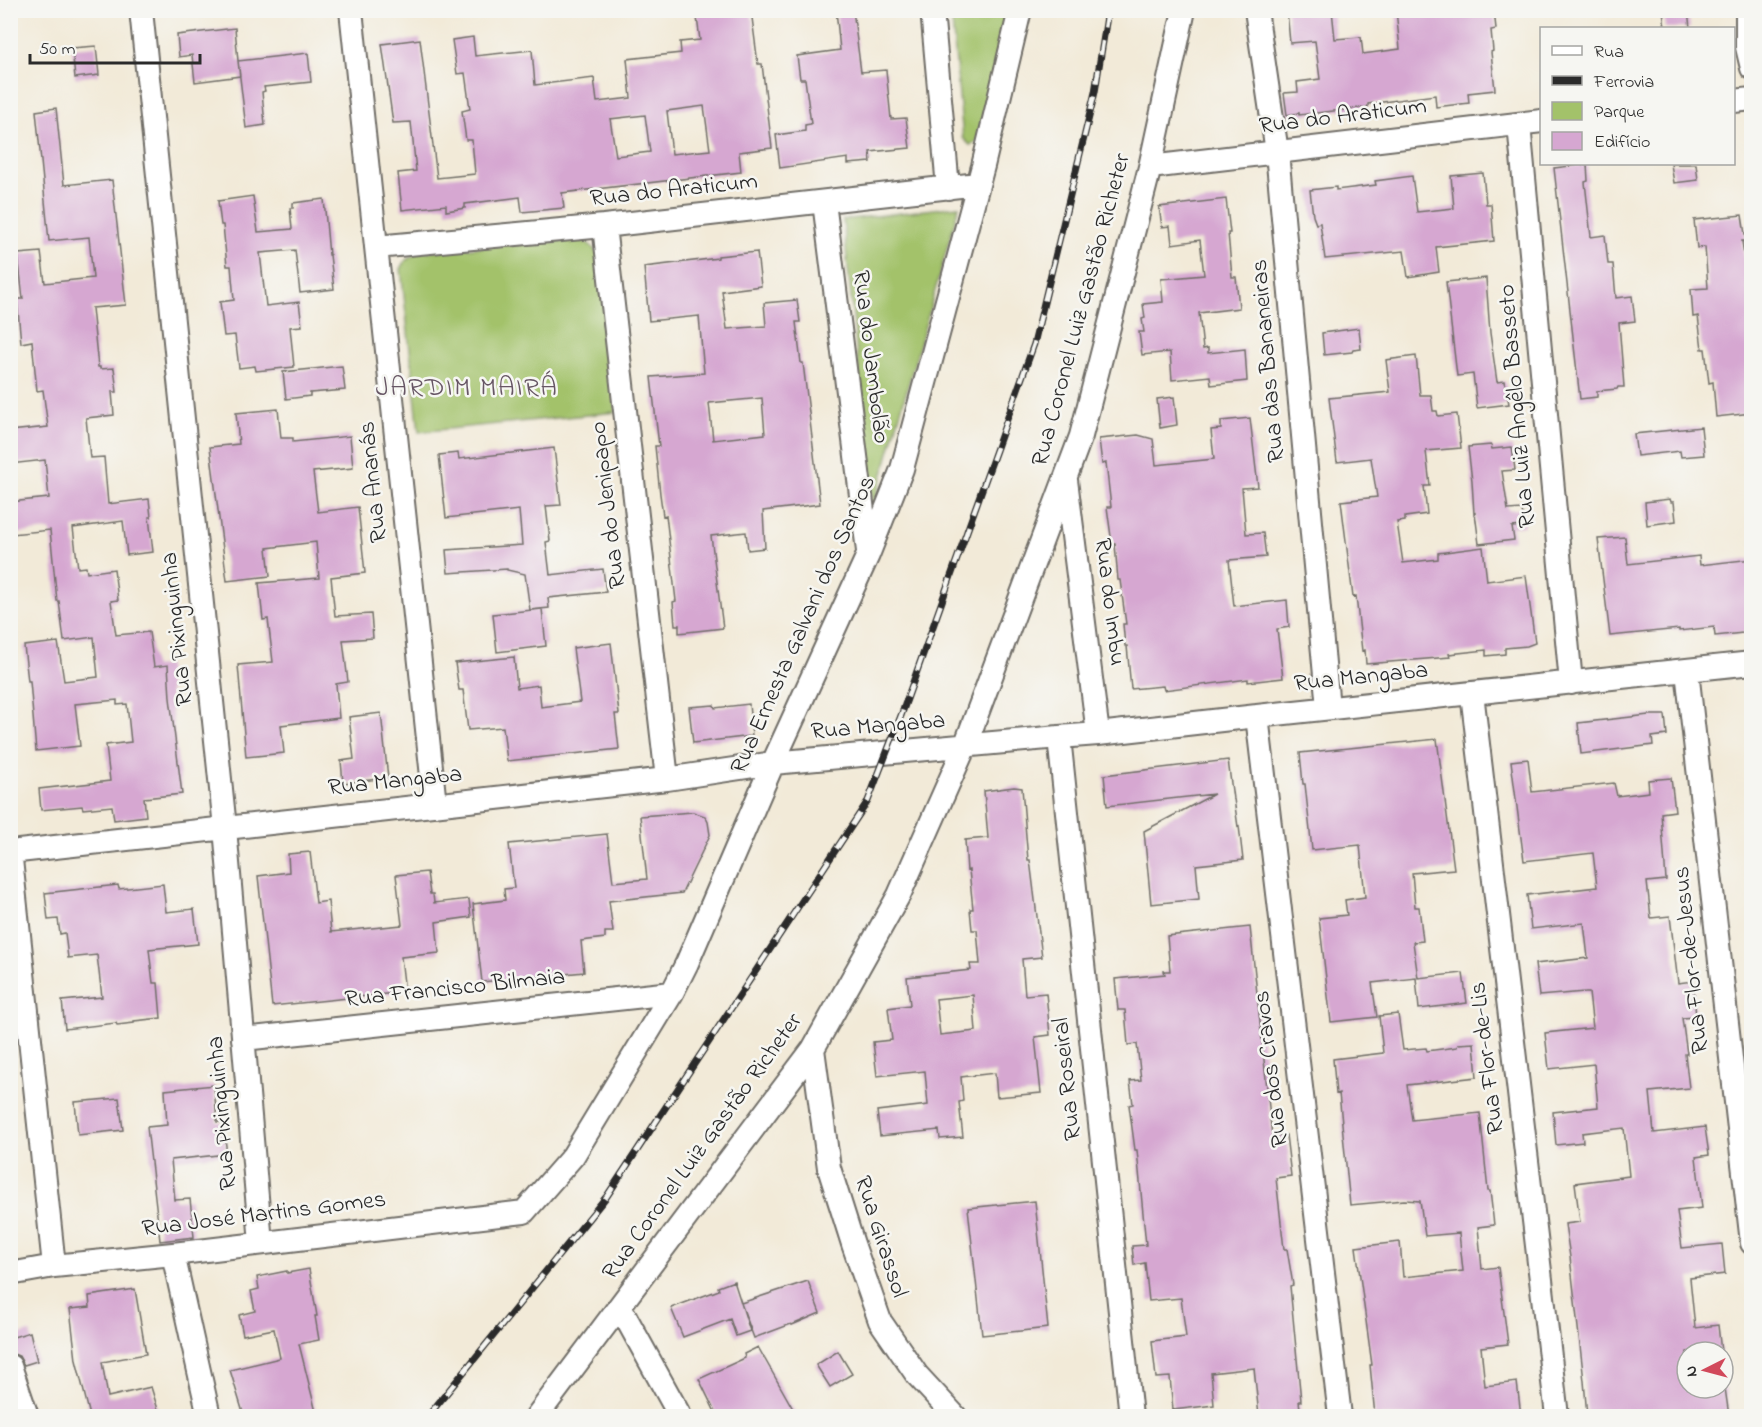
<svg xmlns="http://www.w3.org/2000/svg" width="1762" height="1427" font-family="'Indie Flower',sans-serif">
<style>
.green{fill:#a3c26a;stroke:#67764a;stroke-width:1.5}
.building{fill:#d6a7d1;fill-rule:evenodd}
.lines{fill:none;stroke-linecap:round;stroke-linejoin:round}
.minor-casing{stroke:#716e68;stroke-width:26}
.minor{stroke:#fff;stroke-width:22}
.rail-casing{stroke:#2b2b2b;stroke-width:7}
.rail{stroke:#f6f6f2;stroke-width:4.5;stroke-dasharray:14;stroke-linecap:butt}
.labels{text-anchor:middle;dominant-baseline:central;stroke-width:5;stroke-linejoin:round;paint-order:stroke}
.street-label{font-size:24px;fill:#2b2b2b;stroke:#f6f6f2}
.quarter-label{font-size:27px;letter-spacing:1.5px;fill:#675665;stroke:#f6f6f2}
</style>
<rect width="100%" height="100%" fill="#f6f6f2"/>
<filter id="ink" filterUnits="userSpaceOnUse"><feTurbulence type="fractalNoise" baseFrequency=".0167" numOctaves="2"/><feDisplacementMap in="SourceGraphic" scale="12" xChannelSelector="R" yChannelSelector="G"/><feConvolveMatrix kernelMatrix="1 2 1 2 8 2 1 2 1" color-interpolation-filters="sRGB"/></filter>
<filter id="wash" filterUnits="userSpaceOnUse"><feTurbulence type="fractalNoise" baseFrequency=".008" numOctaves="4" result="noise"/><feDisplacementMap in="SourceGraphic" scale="24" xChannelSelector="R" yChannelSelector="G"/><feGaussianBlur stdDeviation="1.35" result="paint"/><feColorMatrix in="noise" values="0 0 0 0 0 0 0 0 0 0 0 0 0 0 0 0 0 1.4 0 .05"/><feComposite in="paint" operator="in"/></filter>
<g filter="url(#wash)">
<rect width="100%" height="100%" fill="#f2ead8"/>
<path class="green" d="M951 11H1007L977 142 970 145 963 138Z
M959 206 873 509 843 220Z
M573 240C587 239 593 246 599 257L616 412 419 432 401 269 406 260 419 252Z"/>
<g id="blocks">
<path class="building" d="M696 10H751L758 64H762L772 148 739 152 741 172 562 193 564 208 522 212 520 197 465 204V208L446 211V205L402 210 398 173 416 171 411 122 393 123 382 44 420 39 437 178 475 174 472 140H466L462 111 470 109 465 73 457 74 452 40 473 37 475 56 532 50 535 85 594 78 597 102 631 98 627 59 681 53 680 42 700 40ZM704 106 710 150 672 154 667 111ZM645 115 650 152 616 156 610 119Z
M836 10H853L861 72 886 70 891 119 906 118 910 148 870 152 871 162 848 164V158L780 168 776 135 805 131V125L811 124 805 79H800L797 56 840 50Z
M1287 10H1332L1335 39 1361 37 1363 54 1400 49 1396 10H1494L1496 29 1491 30 1493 51 1491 52 1495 90 1468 93 1469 103 1436 107 1435 95 1368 104V107L1299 115V113L1287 115 1284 93 1298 92 1297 82 1320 79 1315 41 1290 43Z
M1663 10H1688L1690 28H1665Z
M235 28 238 61 308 53 311 82 264 87 265 91 262 92 265 125 246 128 238 61 240 76 195 82 192 55 179 57 177 35Z
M96 46 99 75 75 78 72 48Z
M56 108 64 185 112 180 126 305 92 308 98 367H100V369L114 368 117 392H112L114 415 86 418 90 458 104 457 108 504 149 499 151 517H149L153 552 127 555 123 521 73 528 78 568 86 567 87 573 114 569 118 600 111 601 116 635 149 632 154 667 168 665 170 698 182 794 144 798 146 816 114 820 112 806 83 809 82 806 41 810 39 789 110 781 106 745 131 742 127 704 117 705V700L75 704 80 746 36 751 30 681H28L24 646 58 642 64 681 98 677 94 637 64 641 59 601H57L50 530 12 534 10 521V502L49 498 45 460 10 464V431L48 427 43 390 37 391 32 341 21 343 17 299H23L18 254 41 252 45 283 93 278 89 237 49 241 36 111Z
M1587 164 1588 181 1585 182 1591 237 1605 235 1608 264H1613L1616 298 1632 296 1635 321 1619 323 1624 387H1618L1617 389 1597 391V397L1580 399 1554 168Z
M1671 164H1696L1698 180 1674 183Z
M1483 173 1486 204H1491L1494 241 1436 247 1439 272 1408 277 1404 251 1325 259 1320 223 1316 224 1313 216 1310 190 1336 187V190L1376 185 1375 181 1412 176 1417 212 1454 208 1451 176Z
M253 196 258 232 292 229 290 208H293V203L324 199 329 255H330L334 289 300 293 295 250 260 253 266 306 299 302 302 326 290 327 294 367 256 371 255 366 239 368 235 335 224 336 220 302 234 300 231 266H227L223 225H221L218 201Z
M1226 199 1230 233H1228L1232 277H1236L1239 308 1199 313 1203 349 1208 348V353L1245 349 1247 381 1211 385 1210 376 1172 380 1170 352 1142 355 1139 332H1144L1142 319 1145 318 1143 304 1163 302 1161 279 1204 275 1200 240 1172 244 1170 226 1162 227 1159 207Z
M1742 215 1746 241H1742L1752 315V413L1716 417 1713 382 1709 383 1705 349H1702L1698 316 1693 317 1691 289 1708 288 1705 247 1697 248 1694 220Z
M757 252 761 286 722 291 727 329 766 326 764 303 797 300 800 322H796L801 363H803L820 504 763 511 765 548 748 550 746 532 711 536 723 628 679 633V625H675L673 602 676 601 666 515 663 516 660 494 655 446H659L651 377 704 373 699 316 649 321 644 267 718 258V256ZM762 398 765 434 713 440 709 403Z
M1486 278 1490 333 1497 382 1505 381 1509 404 1477 408 1473 374 1457 376 1446 282Z
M1359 328 1361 349 1353 350 1352 352 1324 355 1322 333Z
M1416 356 1420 395H1431L1433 411H1437L1438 416 1457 414 1461 448 1426 451 1430 486H1424L1427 514 1405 517V521L1397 522 1403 563 1438 559V553L1483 547 1487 581 1526 576 1535 643 1527 646 1505 648V654L1486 656V650L1449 654 1450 657 1366 664 1365 650 1362 651 1356 596 1353 597 1341 501 1377 497 1371 458 1337 462 1329 398 1390 392 1386 360Z
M342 366 345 390 310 393V396L286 399 283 372Z
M1174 397 1177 425 1160 428 1157 399Z
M278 409 281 438H293V442L350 436 353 468 313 472 318 512 358 507 365 573 331 577 335 616 371 614 373 638 343 640 348 682 336 684 339 718 281 725 284 753 246 757 238 665 273 662 268 619 263 620 259 583 319 578 316 542 267 548 270 576 227 581 210 447 239 444 236 413Z
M1250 418 1258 487 1242 488 1246 534 1263 533 1266 557 1229 560 1234 606 1287 600 1289 627 1277 629 1283 678 1248 682V679L1164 690 1163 686 1131 689 1127 646H1125L1123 624H1126L1120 580H1118L1115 544H1112L1107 507H1111L1106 463 1102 464 1099 439 1138 435 1153 439 1156 465 1214 459 1211 430 1221 429V421Z
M1701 427 1704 455 1681 457 1680 451 1637 456 1634 434Z
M1491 445 1492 449 1512 447 1515 470 1502 471 1508 510 1522 509 1524 526 1512 527 1514 540 1479 544 1475 513 1474 514 1472 481 1468 447Z
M554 448 561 505 546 506 550 541 546 542 550 575 603 569 606 592 548 598 549 608 530 610 525 574 507 570V569L448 573 446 550 522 545 519 510 446 518 439 455 458 453 459 459Z
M1670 499 1671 502H1674L1676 521 1647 525 1645 502Z
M1625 537 1628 564 1699 556 1700 565 1752 559V632L1715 636 1714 627 1679 631V629L1610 636 1598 539Z
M542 609 546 646 497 652 493 614Z
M611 643 619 714H615L619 749 507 761 503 727 468 730 463 690H459L455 663 514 657 517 688 539 685 541 707 580 702 573 648Z
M749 704 752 736 693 743 689 707 714 705 715 708Z
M381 713 388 778 343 783 341 761 354 759 349 717Z
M1649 715H1665L1667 735 1652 737 1653 745 1581 754 1578 723Z
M1437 739 1454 869 1412 873 1415 907H1419L1423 941 1413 942 1418 978 1463 973 1467 1003 1419 1009 1416 978 1372 983 1377 1017 1331 1022 1319 918 1347 915 1345 900 1365 897 1360 845 1312 850 1305 784H1303L1300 753Z
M1528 759 1532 792 1614 783 1617 796 1649 792 1648 780 1671 778 1675 811 1661 813 1666 880 1647 882 1651 918 1670 916 1678 983 1693 981 1696 1017 1682 1018 1687 1054H1685L1689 1088 1650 1092 1654 1133 1705 1127 1709 1155 1696 1157 1702 1208 1677 1211 1682 1248 1722 1244 1725 1274 1690 1278 1695 1328 1718 1325 1721 1352H1687V1388H1725L1729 1416H1587L1584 1381 1570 1257 1565 1224 1580 1222 1575 1183 1629 1176 1624 1128 1582 1133 1583 1142 1556 1145 1553 1112 1598 1107 1594 1064 1549 1069 1545 1033 1593 1028 1589 993H1584V992L1539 996 1535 964 1588 958 1584 923 1531 929 1527 895 1597 887 1593 853 1524 861 1511 761Z
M1228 760 1233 799H1234L1238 827 1239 826 1243 860 1196 865 1199 899 1151 904 1144 831 1214 794 1107 806 1104 775Z
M1014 787 1022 788 1028 860H1030L1042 957 1022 959 1025 995 1046 993 1050 1035 1035 1037 1041 1093 997 1097 995 1073 961 1077 963 1101 959 1102 963 1137 940 1139 939 1130 880 1136 877 1111 928 1105 925 1071 877 1076 873 1042 892 1040 888 1008 910 1005 907 977 971 970 970 964H980L977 930H972L970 909H973L969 870 967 871 965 840 988 838 984 791ZM973 995 976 1031 940 1035 936 999Z
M693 812 705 816 708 822 710 835 682 893 609 901 613 932H605V938L581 941 584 972 482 982 473 904 505 900 504 889 514 888 509 844 607 834 613 882 647 879 640 816Z
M310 852 316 903 328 901 331 932 402 925 396 875 427 872 430 894H433L434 903 469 899 471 917 436 922 439 953 401 957 405 992 272 1006 258 876 289 872 288 854Z
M163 884 166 912 194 909 198 944 149 949 153 983H158L161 1018 134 1021V1023L117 1025 116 1023 65 1029 62 1001 102 997 97 955 68 958 65 933 60 934 58 919 48 920 45 893 118 885 119 889Z
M1250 927 1272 1136 1286 1135 1291 1176 1276 1178 1284 1249H1287L1293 1285 1290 1286 1301 1401H1299L1301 1416H1259L1254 1368 1211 1373 1214 1405 1173 1410 1170 1377 1156 1378 1152 1341 1186 1337 1181 1298 1149 1301 1145 1263 1134 1265 1132 1246 1146 1245 1137 1150H1135L1129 1105 1133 1104 1130 1081 1141 1080 1137 1044 1128 1045 1125 1010H1118L1115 979 1165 974 1164 971H1170L1167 936Z
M1398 1014 1403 1050 1426 1048 1427 1051 1457 1047 1458 1044 1474 1043 1477 1077 1407 1085 1412 1120 1480 1113 1488 1191H1490L1494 1225 1478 1227 1482 1269 1498 1267 1508 1344 1481 1347 1485 1386 1517 1382 1521 1416H1375L1370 1365H1372L1356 1247 1400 1242 1403 1277 1463 1271 1459 1233 1425 1236 1420 1201 1404 1200 1350 1205 1339 1093 1336 1094 1333 1059 1383 1053 1379 1016Z
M214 1085 217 1122H223L227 1154 171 1160 175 1200 190 1199 194 1237 160 1241 147 1127 167 1125 165 1090Z
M119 1098 123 1130 78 1135 75 1102Z
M1035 1201 1048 1328 982 1335 968 1208Z
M309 1269 317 1316H315L319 1340 299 1344 317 1416H244L230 1370 280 1358 274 1329 243 1335 239 1315 255 1311 251 1291 259 1289 257 1277 287 1271V1273Z
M734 1281 750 1331 736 1336 730 1319 683 1337 671 1308 719 1290 718 1287Z
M808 1281 820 1313 792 1325 791 1324 754 1338 741 1303Z
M135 1289 146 1354 102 1362 108 1397 151 1387 160 1416H90L76 1360 70 1309 90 1307 89 1296Z
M30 1332 37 1361 24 1365 19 1356 11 1353 10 1338Z
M758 1347 797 1416H717L699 1379 745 1358 744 1354Z
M838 1351 852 1374 830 1387 816 1365Z"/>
</g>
</g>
<g filter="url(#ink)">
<use href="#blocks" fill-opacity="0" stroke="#716e68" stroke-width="1.5"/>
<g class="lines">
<g class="minor-casing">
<path id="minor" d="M141 10 225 828 261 1243
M351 10 435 805
M932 10 948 188
M1256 10 1277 152 1328 708
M1747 10V47L1752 68
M1734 101 1752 99
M1519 124 1571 683
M1150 167 1542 121
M824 202 868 551
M604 226 667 779
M376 247 604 226 978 184
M1066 480 1098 734
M1687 671 1752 1243
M1472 693 1557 1416
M1257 716 1340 1416
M1059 737 1131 1416
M10 850 54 1266
M10 852 667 779 773 763 1059 737 1098 734 1257 716 1752 663
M243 1039 672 993
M813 1049 829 1168 853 1244 880 1321 917 1375 955 1416
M173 1254 209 1416
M10 1274 54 1266 173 1254 524 1212 573 1156 672 993 687 963 773 763 868 555 902 469 983 166 1020 10
M620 1307 680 1416
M10 1366 27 1416
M537 1416 813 1049 899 895 965 746 1081 436 1150 167 1184 10"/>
</g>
<use href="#minor" class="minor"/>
<g class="rail-casing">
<path id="rail" d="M428 1416 607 1196 868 801 902 713 1034 344 1095 92 1108 10"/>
</g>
<use href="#rail" class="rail"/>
</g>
</g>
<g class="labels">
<g class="street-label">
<text transform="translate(1343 117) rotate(-7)">Rua do Araticum</text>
<text transform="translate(674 191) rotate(-6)">Rua do Araticum</text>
<text transform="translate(1082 310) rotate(-75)">Rua Coronel Luiz Gastão Richeter</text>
<text transform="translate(870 357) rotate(83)">Rua do Jambolão</text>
<text transform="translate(1269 361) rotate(-95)">Rua das Bananeiras</text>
<text transform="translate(1518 406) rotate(-95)">Rua Luiz Angêlo Basseto</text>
<text transform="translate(374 482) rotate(-96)">Rua Ananás</text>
<text transform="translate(609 505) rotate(-97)">Rua do Jenipapo</text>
<text transform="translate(1109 602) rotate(83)">Rua do Imbu</text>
<text transform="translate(804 625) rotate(-66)">Rua Ernesta Galvani dos Santos</text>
<text transform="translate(178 629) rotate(-96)">Rua Pixinguinha</text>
<text transform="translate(1361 678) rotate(-6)">Rua Mangaba</text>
<text transform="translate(878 727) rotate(-5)">Rua Mangaba</text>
<text transform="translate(395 782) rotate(-6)">Rua Mangaba</text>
<text transform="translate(1692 960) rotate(-96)">Rua Flor-de-Jesus</text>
<text transform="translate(455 989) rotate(-6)">Rua Francisco Bilmaia</text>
<text transform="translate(1488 1058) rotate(-97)">Rua Flor-de-Lis</text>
<text transform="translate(1272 1069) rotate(-97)">Rua dos Cravos</text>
<text transform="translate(1068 1079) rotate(-96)">Rua Roseiral</text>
<text transform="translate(223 1113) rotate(-95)">Rua Pixinguinha</text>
<text transform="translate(703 1147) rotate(-54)">Rua Coronel Luiz Gastão Richeter</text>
<text transform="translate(264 1215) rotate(-7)">Rua José Martins Gomes</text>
<text transform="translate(880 1237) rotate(72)">Rua Girassol</text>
</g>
<g class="quarter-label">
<text x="467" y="388">JARDIM MAIRÁ</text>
</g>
</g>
<rect width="1762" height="1427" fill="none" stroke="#f6f6f2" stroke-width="36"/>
<rect x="1540" y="27" width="195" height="138" fill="#f6f6f2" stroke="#a5a5a2" stroke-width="1.5"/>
<rect x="1552" y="46" width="30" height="9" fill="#ffffff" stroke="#a5a5a2" stroke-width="1.5"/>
<text x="1594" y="57" font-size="18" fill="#2b2b2b">Rua</text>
<rect x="1552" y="76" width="30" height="9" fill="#2b2b2b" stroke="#a5a5a2" stroke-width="1.5"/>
<text x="1594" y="87" font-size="18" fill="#2b2b2b">Ferrovia</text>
<rect x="1552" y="102" width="30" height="18" fill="#a3c26a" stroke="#a5a5a2" stroke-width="1.5"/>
<text x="1594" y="117" font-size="18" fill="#2b2b2b">Parque</text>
<rect x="1552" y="132" width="30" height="18" fill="#d6a7d1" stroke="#a5a5a2" stroke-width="1.5"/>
<text x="1594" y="147" font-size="18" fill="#2b2b2b">Edifício</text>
<g transform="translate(1705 1370) rotate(264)"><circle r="28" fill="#f6f6f2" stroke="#a5a5a2" stroke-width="1.5"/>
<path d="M0-4.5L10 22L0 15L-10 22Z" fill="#d1495b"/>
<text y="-9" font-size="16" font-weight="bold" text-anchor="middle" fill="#2b2b2b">N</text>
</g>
<path d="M30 54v9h170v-9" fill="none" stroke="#2b2b2b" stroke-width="3"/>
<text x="39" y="54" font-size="18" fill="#2b2b2b" stroke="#f6f6f2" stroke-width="4.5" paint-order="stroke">50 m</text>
</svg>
